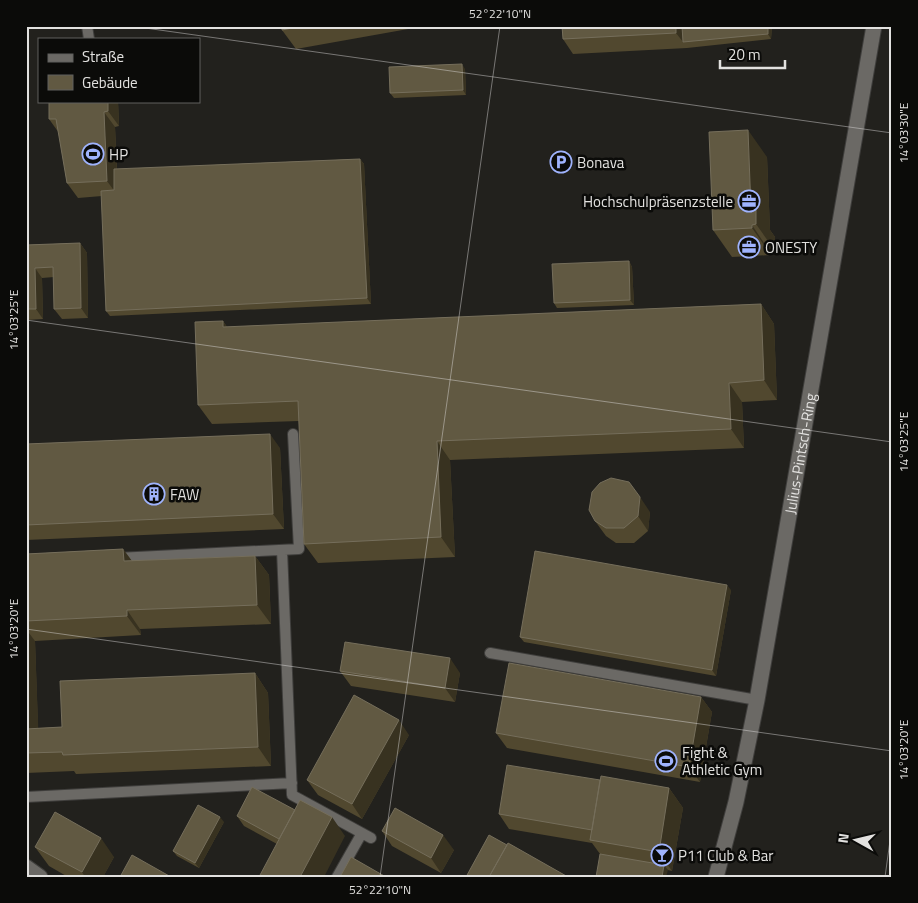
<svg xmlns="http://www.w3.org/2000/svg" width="918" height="903" font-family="'Titillium Web',sans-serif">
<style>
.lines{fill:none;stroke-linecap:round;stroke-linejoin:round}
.lane-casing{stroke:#3f3e3c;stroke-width:12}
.street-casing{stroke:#3f3e3c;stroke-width:17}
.lane{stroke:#6b6965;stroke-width:10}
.street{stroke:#6b6965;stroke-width:15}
.wall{fill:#51482f}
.shaded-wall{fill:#383220}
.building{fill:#615942;stroke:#756e5b}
.ticks{fill:none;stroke:#e2e1df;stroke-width:1;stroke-opacity:0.45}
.labels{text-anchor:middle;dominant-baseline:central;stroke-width:5;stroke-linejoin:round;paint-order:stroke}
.poi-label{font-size:15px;fill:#e2e1df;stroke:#0b0b09;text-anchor:start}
.street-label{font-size:15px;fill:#e2e1df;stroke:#0b0b09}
.neatline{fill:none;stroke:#e2e1df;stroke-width:2}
.ticks-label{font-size:12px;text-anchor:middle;fill:#e2e1df}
</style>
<rect width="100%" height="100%" fill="#22211d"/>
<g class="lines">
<g class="lane-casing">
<path id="lane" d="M87 26 89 39
M282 550 292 795 371 838
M117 558 299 549 293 434
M490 653 757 700
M26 797 292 783
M337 877 362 833"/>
</g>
<g class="street-casing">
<g id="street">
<path d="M26 867 40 877"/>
<path id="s1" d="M716 877 736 802 757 700 874 26"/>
</g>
</g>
<use href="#lane" class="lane"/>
<use href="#street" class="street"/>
</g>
<path class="wall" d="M282 26H425L296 49 282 30Z
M562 26H772L771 39 687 48 573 54 563 39Z
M465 69 466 95 394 98 390 93Z
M118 101 119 126 115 127 117 169 360 159 364 164 371 304 110 316 106 311 102 196 78 198 67 183 59 133 49 119Z
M767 157 770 230 775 237V251L770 252 771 255 732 257 713 230Z
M80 243 87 253 88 318 62 319 54 309V277L42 278 43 319 26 320V245Z
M629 261 632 267 634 305 557 308 554 303Z
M761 304 774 324 777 400 742 402 744 448 450 460 455 557 318 563 304 544 299 421 212 424 198 405 223 321 227 327Z
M26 444 280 448 284 529 26 540Z
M650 512 648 531 634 543H616L606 536 595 521Z
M123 549 132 561 255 556 269 575 271 624 140 629 141 635 35 641 38 728 62 727 255 673 268 693 271 766 76 774 74 771 26 773V554Z
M731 590 716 676 524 642 520 637Z
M340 671 460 673 455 702 351 686Z
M701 697 712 712 700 782 507 748 496 733Z
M409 735 362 819 318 795 307 780Z
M600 780 669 788 683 808 672 871 600 854 592 843 509 829 499 814Z
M237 816 345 836 277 844 244 826Z
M224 822 199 868 177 856 173 851Z
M382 831 454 850 441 873 392 846Z
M35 847 114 857 103 877H68L49 866Z"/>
<path class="shaded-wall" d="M676 26H685L683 42 676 33Z
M768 26H772L771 39 768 34Z
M462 64 465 69 466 95 463 90Z
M108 101H118L119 126 108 111Z
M104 112 115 127 118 196 107 181Z
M748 130 767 157 770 230 775 237V251L756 224 751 210Z
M360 159 364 164 371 304 367 298Z
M752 225 770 252 771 255 752 228Z
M80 243 87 253 88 318 81 308Z
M629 261 632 267 634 305 630 300Z
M35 268 42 278 43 319 36 309Z
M761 304 774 324 777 400 764 380Z
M223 321 236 340 223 327Z
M729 383 742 402 744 448 731 429Z
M270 434 280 448 284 529 273 514Z
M437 441 450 460 455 557 441 537Z
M640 497 650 512 648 531 638 516Z
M123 549 137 568 124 561Z
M255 556 269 575 271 624 257 605Z
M727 585 731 590 716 676 712 670Z
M127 610 140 629 141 635 127 616Z
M26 629 35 641 39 748 26 730Z
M450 658 460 673 455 702 445 688Z
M255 673 268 693 271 766 258 747Z
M701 697 712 712 700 782 689 767Z
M399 720 409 735 362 819 352 804Z
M669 788 683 808 672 871 659 852Z
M220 817 224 822 199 868 195 863Z
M332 817 345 836 324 877H300Z
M443 835 454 850 441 873 431 858Z
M101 838 114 857 103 877H85L82 872Z
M664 865 668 870 666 877H662Z"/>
<path class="building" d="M282 26H302L282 30Z
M562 26H676V33L563 39Z
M682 26H768V34L683 42Z
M462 64 463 90 390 93 389 67Z
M49 101H108V111L104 112 107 181 67 183 56 119H49Z
M748 130 751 210H756V224L752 225V228L713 230 709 132Z
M360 159 367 298 106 311 101 191 114 190V169Z
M80 243 81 308 54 309 53 267 35 268 36 309H26V245Z
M629 261 630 300 554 303 552 264Z
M761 304 764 380 729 383 731 429 437 441 441 537 304 544 298 401 198 405 195 322 223 321V327Z
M270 434 273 514 26 525V444Z
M611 478 629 482 640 497 638 516 624 528H606L595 521 589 510 592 492 600 483Z
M123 549 124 561 255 556 257 605 127 610V616L26 621V554Z
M535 551 727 585 712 670 520 637Z
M345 642 450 658 445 688 340 671Z
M509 663 701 697 689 767 496 733Z
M255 673 258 747 63 755 62 752 26 753V729L62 727 60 681Z
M354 695 399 720 352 804 307 780Z
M507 765 600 780 592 830 499 814Z
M601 776 669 788 659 852 590 840Z
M252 787 295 810 279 839 237 816Z
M300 800 332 817 300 877H259Z
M198 805 220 817 195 863 173 851Z
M395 808 443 835 431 858 382 831Z
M55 812 101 838 82 872 35 847Z
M489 835 507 845 489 877H466Z
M508 843 568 877H489Z
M600 854 664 865 662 877H596Z
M132 855 171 877H120Z
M351 857 386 877H340Z"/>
<path class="ticks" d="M131 26 892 133M26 320 892 442M26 629 892 751M380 877 500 26M885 877 892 826"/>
<defs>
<g id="stadium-ring" transform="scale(1.125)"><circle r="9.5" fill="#0b0b09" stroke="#9fb3fd" stroke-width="1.5"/><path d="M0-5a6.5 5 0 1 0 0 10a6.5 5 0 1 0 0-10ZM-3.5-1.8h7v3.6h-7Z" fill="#9fb3fd"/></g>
<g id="parking-ring" transform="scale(1.125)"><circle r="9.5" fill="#0b0b09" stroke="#9fb3fd" stroke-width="1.5"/><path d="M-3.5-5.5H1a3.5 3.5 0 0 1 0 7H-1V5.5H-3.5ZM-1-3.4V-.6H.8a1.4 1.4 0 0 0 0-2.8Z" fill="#9fb3fd"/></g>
<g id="office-ring" transform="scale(1.125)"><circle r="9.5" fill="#0b0b09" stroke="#9fb3fd" stroke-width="1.5"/><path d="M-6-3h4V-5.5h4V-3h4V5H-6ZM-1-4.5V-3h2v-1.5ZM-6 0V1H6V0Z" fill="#9fb3fd"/></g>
<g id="building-ring" transform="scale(1.125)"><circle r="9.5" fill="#0b0b09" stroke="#9fb3fd" stroke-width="1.5"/><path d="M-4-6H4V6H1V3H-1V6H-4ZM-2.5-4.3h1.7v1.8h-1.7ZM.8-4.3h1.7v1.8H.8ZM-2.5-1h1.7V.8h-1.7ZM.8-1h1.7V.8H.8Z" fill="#9fb3fd"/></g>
<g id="bar-ring" transform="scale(1.125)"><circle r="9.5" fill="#0b0b09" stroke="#9fb3fd" stroke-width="1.5"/><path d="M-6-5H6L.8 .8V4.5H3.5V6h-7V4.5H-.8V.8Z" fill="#9fb3fd"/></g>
</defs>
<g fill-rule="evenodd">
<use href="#stadium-ring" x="93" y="154"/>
<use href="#parking-ring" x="561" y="162"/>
<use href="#office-ring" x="749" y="201"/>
<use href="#office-ring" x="749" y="247"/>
<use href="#building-ring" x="154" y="494"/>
<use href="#stadium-ring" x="666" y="761"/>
<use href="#bar-ring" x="662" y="855"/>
</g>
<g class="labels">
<g class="poi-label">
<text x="109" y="154">HP</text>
<text x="577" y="162">Bonava</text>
<text x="733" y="201" text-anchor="end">Hochschulpräsenzstelle</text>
<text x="765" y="247">ONESTY</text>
<text x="170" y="494">FAW</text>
<text x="682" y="752">Fight &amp;<tspan x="682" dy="17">Athletic Gym</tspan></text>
<text x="678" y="855">P11 Club &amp; Bar</text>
</g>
<g class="street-label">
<text stroke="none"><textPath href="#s1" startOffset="432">Julius-Pintsch-Ring</textPath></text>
</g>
</g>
<rect width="918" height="903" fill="none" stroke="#0b0b09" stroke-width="55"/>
<rect x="38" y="38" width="162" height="65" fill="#0b0b09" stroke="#61615f"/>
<rect x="48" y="54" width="25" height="8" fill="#6b6965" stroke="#61615f"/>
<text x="82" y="62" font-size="15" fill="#e2e1df">Straße</text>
<rect x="48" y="75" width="25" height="15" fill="#615942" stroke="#61615f"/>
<text x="82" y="88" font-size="15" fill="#e2e1df">Gebäude</text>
<g transform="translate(856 840) rotate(278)" stroke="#0b0b09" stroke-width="4" paint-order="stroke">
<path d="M0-4L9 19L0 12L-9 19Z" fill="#e2e1df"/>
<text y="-8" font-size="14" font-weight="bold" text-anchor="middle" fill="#e2e1df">N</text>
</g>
<path d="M720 60v8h65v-8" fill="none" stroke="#e2e1df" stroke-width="2.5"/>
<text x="728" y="60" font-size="15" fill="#e2e1df" stroke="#0b0b09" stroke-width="4" paint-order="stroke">20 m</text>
<rect x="28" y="28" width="862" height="848" class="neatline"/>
<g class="ticks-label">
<text x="500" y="18">52°22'10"N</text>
<text transform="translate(904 133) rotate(-90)" y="4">14°03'30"E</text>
<text transform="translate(14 320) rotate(-90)" y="4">14°03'25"E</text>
<text transform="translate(904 442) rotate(-90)" y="4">14°03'25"E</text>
<text transform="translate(14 629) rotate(-90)" y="4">14°03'20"E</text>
<text transform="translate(904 750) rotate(-90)" y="4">14°03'20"E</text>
<text x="380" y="894">52°22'10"N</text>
</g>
</svg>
